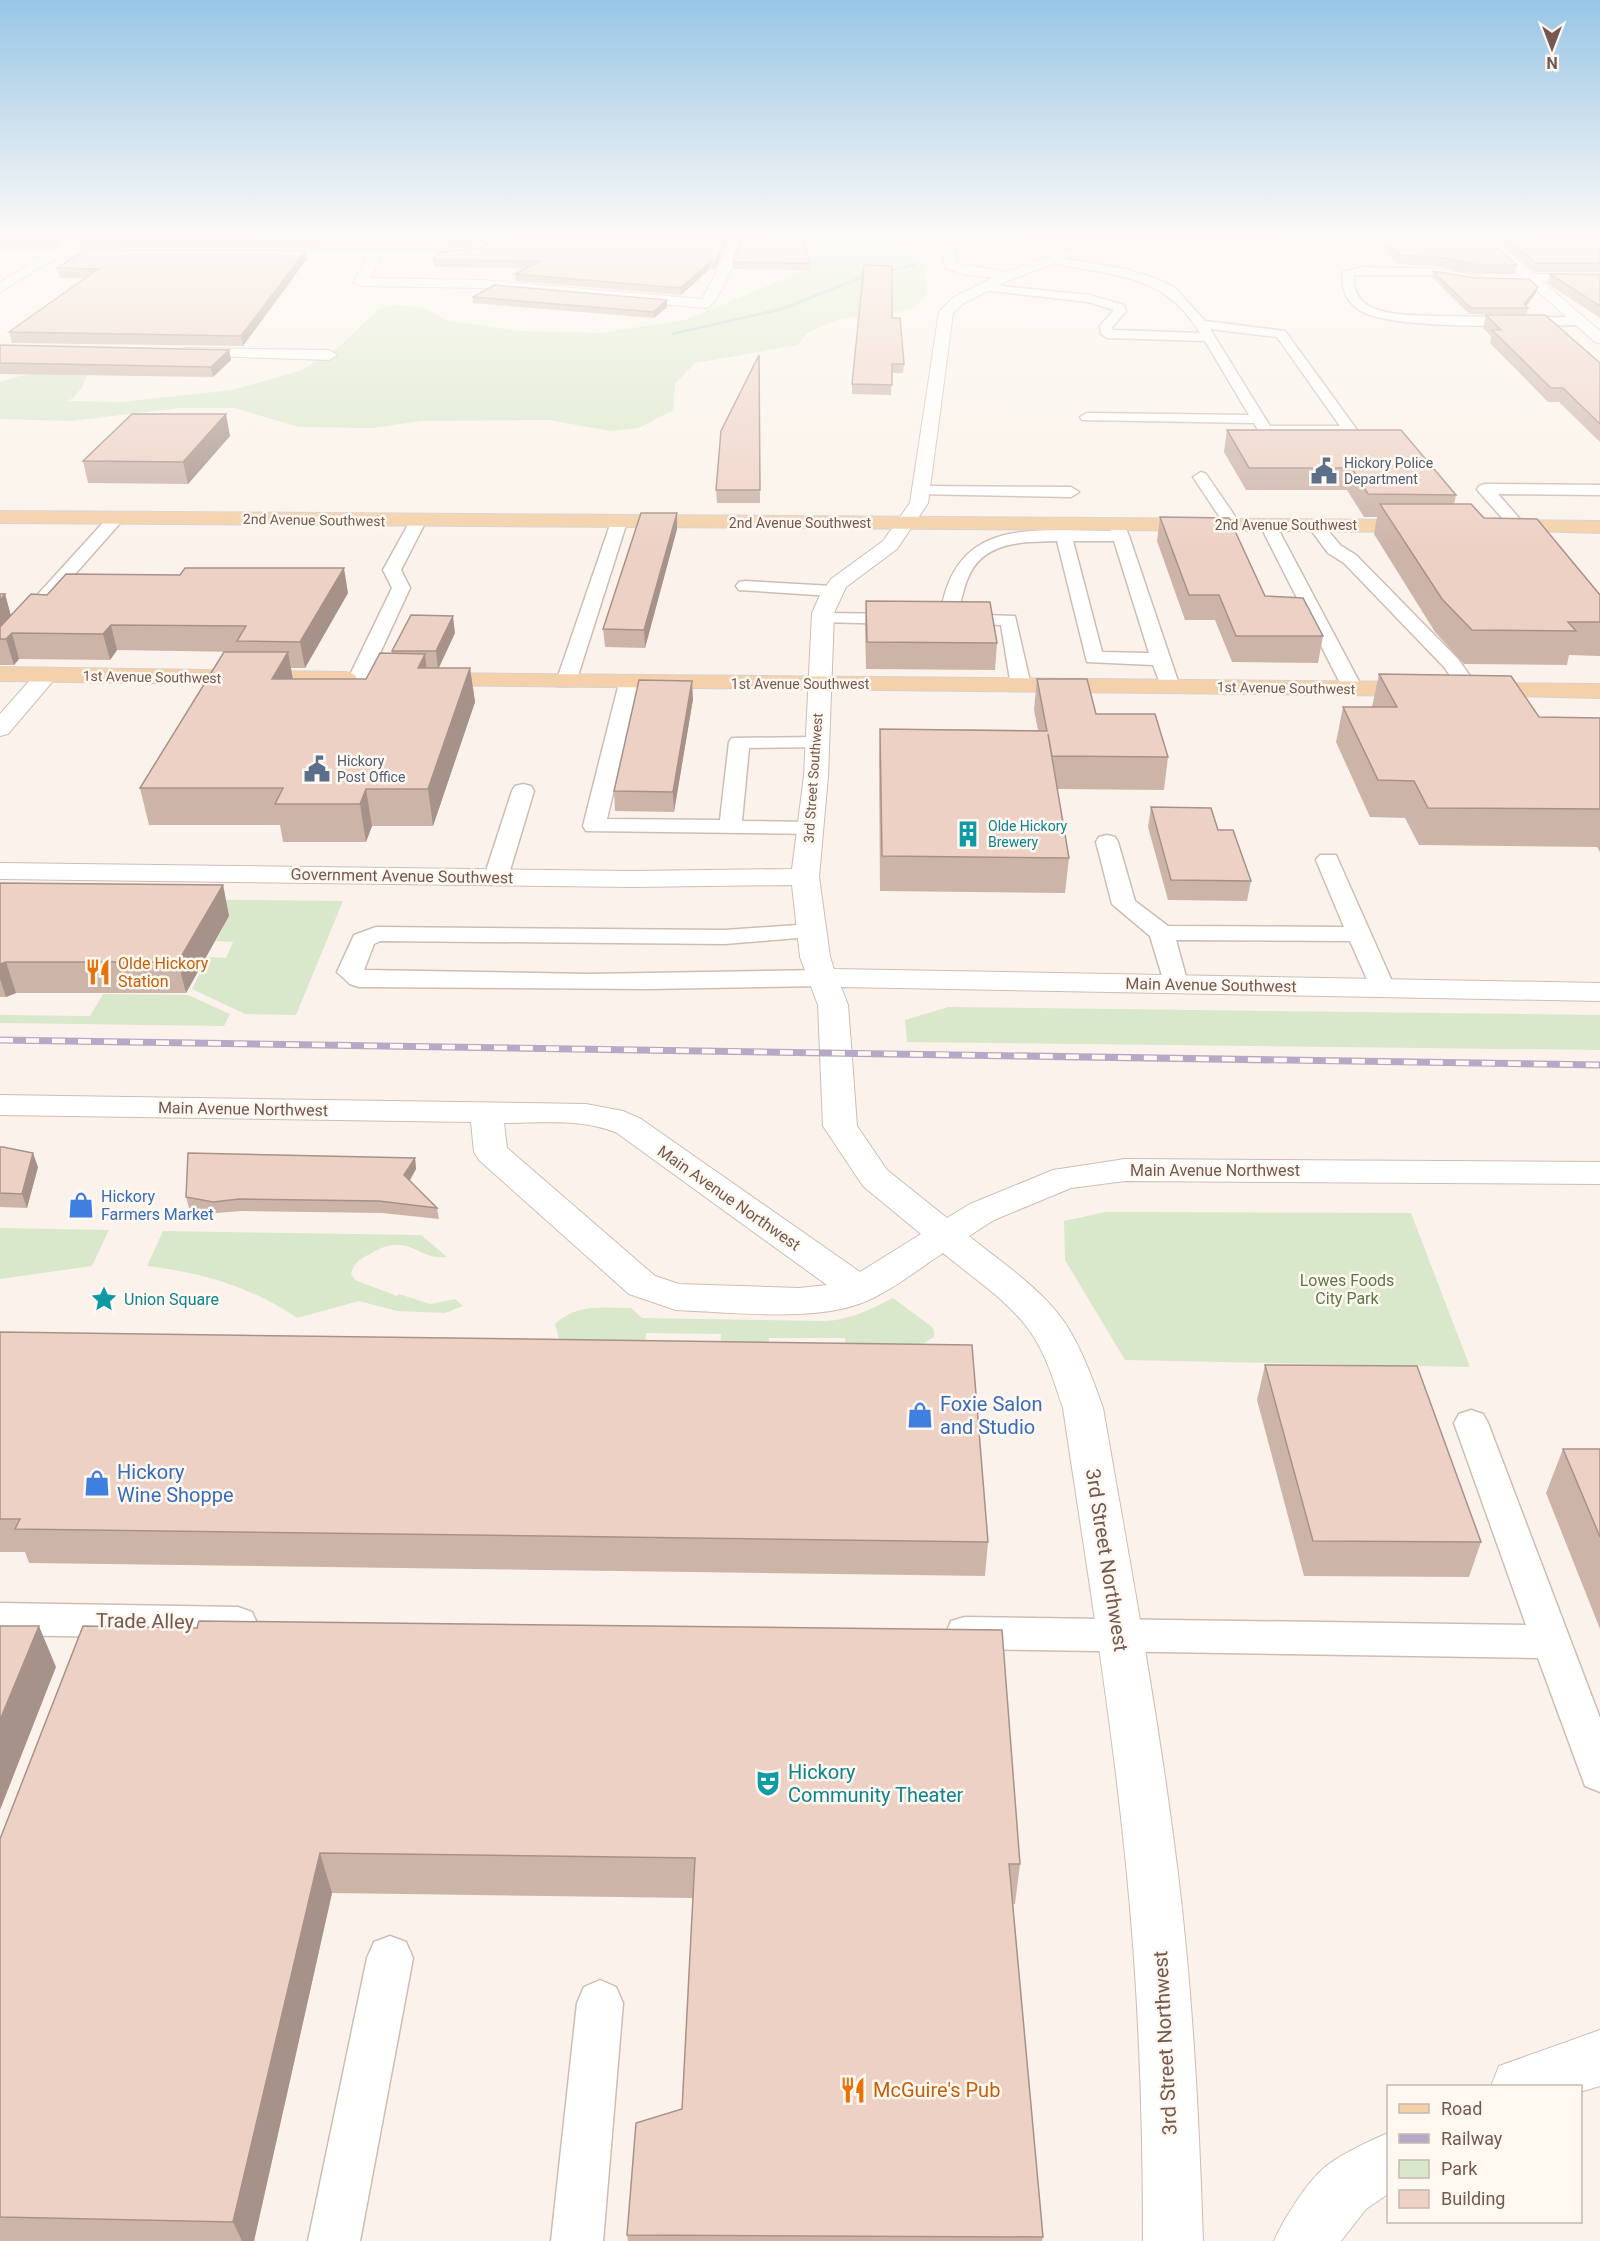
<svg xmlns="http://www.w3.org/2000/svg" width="1600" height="2241" font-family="Roboto,sans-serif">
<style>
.green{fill:#d9e8ca}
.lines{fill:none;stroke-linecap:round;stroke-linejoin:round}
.stream{fill:#a7d2d5;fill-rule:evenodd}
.service-casing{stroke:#cfbdb4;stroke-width:3}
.minor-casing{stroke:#cfbdb4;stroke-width:2}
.tertiary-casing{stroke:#cfbdb4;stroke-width:2}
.secondary-casing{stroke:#d2bcb2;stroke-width:2}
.primary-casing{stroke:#d8d1ce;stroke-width:2}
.service{fill:#fff;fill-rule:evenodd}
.minor{fill:#fff;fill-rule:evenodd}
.tertiary{fill:#fff;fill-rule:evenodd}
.secondary{fill:#fff;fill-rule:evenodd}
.primary{fill:#f4d1aa;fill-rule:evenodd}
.rail-casing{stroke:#b5a9c5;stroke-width:7}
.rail{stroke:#fef8f1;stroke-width:4.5;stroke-dasharray:13;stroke-linecap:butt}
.wall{fill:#cdb4a9}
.shaded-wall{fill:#a7928a}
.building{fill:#eed1c5;stroke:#a7928a;stroke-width:1.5}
.labels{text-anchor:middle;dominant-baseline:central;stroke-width:5;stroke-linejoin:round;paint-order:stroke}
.far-service-label{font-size:14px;fill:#4e5e75;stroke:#fef8f1;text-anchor:start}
.far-street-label{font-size:14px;fill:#755950;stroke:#fef8f1}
.far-culture-label{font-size:14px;fill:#0d838f;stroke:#fef8f1;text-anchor:start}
.street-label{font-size:16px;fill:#755950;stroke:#fef8f1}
.food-label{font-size:16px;fill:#c56008;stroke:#fef8f1;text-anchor:start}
.shop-label{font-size:16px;fill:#366cbe;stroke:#fef8f1;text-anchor:start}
.park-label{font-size:16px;fill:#5c7948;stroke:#fef8f1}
.culture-label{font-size:16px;fill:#0d838f;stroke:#fef8f1;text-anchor:start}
.near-shop-label{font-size:20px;fill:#366cbe;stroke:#fef8f1;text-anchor:start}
.near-street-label{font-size:20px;fill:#755950;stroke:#fef8f1}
.near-culture-label{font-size:20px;fill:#0d838f;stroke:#fef8f1;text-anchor:start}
.near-food-label{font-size:20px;fill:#c56008;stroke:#fef8f1;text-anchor:start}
</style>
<rect width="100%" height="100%" fill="#fbf3eb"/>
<path class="green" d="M817 235H911L893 240 888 250 916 258 926 264 927 293 914 308 884 315 839 319 807 333 798 345 695 363 675 384 673 410 639 428 611 431 548 420 422 421 371 428 299 427 235 408H180L71 421 0 419V382C29 371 57 372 88 372L82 388 69 401 121 402 232 390 302 370 339 347 379 309 397 305 425 308 445 320 519 331 601 333 685 320 794 275 814 252Z
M0 897 343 901 296 1015 245 1014 192 989 208 957 226 958 233 942 216 941 229 916Z
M103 994 188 995 230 1014 224 1026 0 1023V1015L90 1016Z
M948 1007 1600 1015V1050L907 1042 905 1020Z
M1105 1212 1411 1213 1470 1367 1125 1360 1065 1260 1064 1221Z
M0 1228 109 1230 92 1266 0 1279Z
M163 1231 421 1235 447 1257C416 1261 410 1230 370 1254 360 1259 354 1262 351 1274L355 1280 397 1296 399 1294 430 1304 455 1299 463 1306 445 1313 397 1311 359 1301 297 1318C247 1285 206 1274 147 1266Z
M893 1298 931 1326 934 1330V1337L916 1348 846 1347 845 1338H769L767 1357 720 1356 721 1334 646 1333 644 1354 569 1350 559 1339 555 1324C577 1303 603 1308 631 1308L642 1318 827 1321C852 1319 871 1309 893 1298Z"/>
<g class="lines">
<path class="stream" d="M914 263 916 266 867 277 784 310 673 335 670 333 780 308 863 275Z"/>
<g class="service-casing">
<path id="service" d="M1054 257 1125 269 1157 279 1175 288 1205 321 1285 331 1357 430 1350 434H1265L1260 433 1254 423 1082 420 1080 417 1087 413 1249 415 1205 341 1107 338 1101 334 1100 326 1114 310 1088 302 983 290 977 287 983 284 1089 295 1124 305 1126 311 1112 327 1113 330 1200 333C1163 271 1112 277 1050 262V258ZM1210 329 1277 337 1340 426H1270Z
M1362 267 1443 269 1488 279 1482 282 1443 275H1354C1352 289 1359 302 1373 308 1392 316 1416 315 1437 316 1484 317 1532 317 1580 317L1586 321 1580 325C1535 325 1394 331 1361 311 1347 303 1340 287 1343 272Z
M1201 472 1206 474 1241 525 1239 528 1233 530 1227 528 1193 477Z
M1485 484 1600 485V495L1498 494 1526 526 1518 531 1512 529 1479 492 1477 489 1479 486Z
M922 486 1071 487 1079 492 1071 497 916 494 914 491 916 488Z
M116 513 122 515 124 518 122 521 7 651 0 653V636L110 515Z
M418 516 426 521 401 570 410 588 368 679 365 683H351L348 679 392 588 383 570 410 521Z
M619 517 627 522 576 682 573 686H559L556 682 611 522Z
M1117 520 1123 522 1129 536 1180 687 1177 691H1163L1153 665 1087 662 1057 541C1022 542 983 541 968 578 963 588 963 600 957 609L951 610 942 605C961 515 1038 532 1111 531L1109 525ZM1073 541H1114L1149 653 1102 652Z
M1268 520 1276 525 1363 689 1360 693H1346L1343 689 1260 525Z
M1316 521 1322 523 1340 545 1356 555 1458 659 1480 690 1477 694H1463L1444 667 1344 563 1328 553 1308 526Z
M745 581 832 586 841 591 832 596 739 590 736 586 739 582Z
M822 613 904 614 913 619 904 624 816 622 813 618Z
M953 614 1015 616 1031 686 1028 690H1014L1011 686 1001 625 947 623 944 619 947 615Z
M629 677 639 683 607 819 720 820 729 742 732 738 817 737 824 739 827 743 824 747 749 748 742 821 810 822 818 824 821 829 818 834 586 831 583 826 619 683Z
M523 784 531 786 534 791 508 877 504 882H488L484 877 512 791 515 786Z
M1107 835 1115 837 1118 842 1135 901 1168 926 1344 927 1316 860 1320 855H1336L1395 988 1391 993 1382 996 1373 993 1350 941 1176 940 1188 984 1184 989 1175 992 1166 989 1150 936 1112 904 1096 842 1099 837Z
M812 924 821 926 824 931 821 936 725 944 380 941 374 944 364 970 590 974 821 970 830 973 834 978 830 983 821 986 648 989 359 987 350 984 337 972 354 935 376 927 725 930Z
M1471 1410 1483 1414 1488 1423 1600 1718V1792L1585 1786 1538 1658 965 1649 951 1645 946 1633 951 1621 965 1617 1526 1625 1454 1423 1459 1414Z
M0 1603 238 1607 252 1612 257 1623 252 1634 238 1639 0 1635Z
M390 1936 406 1942 413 1958 360 2241H308L367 1958 374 1942Z
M600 1980 616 1987 623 2003 603 2241H551L577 2003 584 1987Z"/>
</g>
<g class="minor-casing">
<path id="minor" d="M489 235H503L480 253 447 257H381L370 278 481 280 702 299 716 273 731 235H743C738 250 721 304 706 308L481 288 361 286 354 282 368 257 263 258 257 254 263 250 447 249 476 246Z
M941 235H953L956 263 1006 272 1111 235H1130L1007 281 964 303 953 313 928 503 897 549 846 587 834 613 828 776 819 877 830 957 834 969 1600 983V1001L841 987 848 1005 857 1126 887 1170 947 1218 970 1204 1053 1170 1125 1159 1600 1162V1184L1125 1181 1071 1188 994 1220 969 1236C1002 1263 1041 1288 1065 1323 1082 1349 1093 1380 1103 1408 1130 1563 1159 1718 1178 1874 1193 1996 1199 2119 1203 2241H1143C1143 2119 1139 1996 1127 1875 1112 1718 1086 1563 1063 1408 1055 1385 1048 1360 1035 1339 1014 1304 974 1279 943 1253 920 1268 898 1286 873 1298 823 1324 732 1312 676 1310L629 1294 479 1160 474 1152 471 1122 0 1115V1095L586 1104 623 1111 641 1119 860 1272 921 1234 863 1186 823 1126 818 1005 800 957 792 885 632 887 0 879V863L632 871 792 869 804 776 812 613 820 595 831 579 883 541 910 503 939 312 954 297 992 278 964 274 945 268ZM504 1123C541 1123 583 1118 617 1133L827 1285 799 1288 679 1284 655 1276 507 1148Z
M0 249H124L130 253 124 257H0Z
M1529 274H1600V282L1524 281V275Z
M185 348 329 350 337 355 329 360 180 355 178 352Z
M47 668 55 670 58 675 8 734 0 736V714L39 670Z"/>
</g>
<g class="tertiary-casing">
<path id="tertiary" d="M79 235H94L0 292V282Z
M1600 2030V2086L1580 2092V2086H1491L1499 2066Z
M1388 2133V2194L1366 2209 1341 2241H1274C1283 2220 1307 2182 1325 2167 1343 2153 1367 2142 1388 2133Z"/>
</g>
<g class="secondary-casing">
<path id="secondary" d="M1474 235H1488L1600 331V343L1595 342Z"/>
</g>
<g class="primary-casing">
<path id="primary" d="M0 511 1421 520 1431 526 1421 532 0 523Z
M1500 520 1600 521V533L1493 530 1490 526Z
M0 667 346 672 354 674 357 679 354 684 346 686 0 681Z
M428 673 1420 682 1428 684 1431 689 1428 694 1420 696 420 685 417 680 420 675Z
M1475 683 1600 684V698L1467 695 1464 690 1467 685Z"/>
</g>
<use href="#service" class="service"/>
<use href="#minor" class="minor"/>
<use href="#tertiary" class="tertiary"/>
<use href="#secondary" class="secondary"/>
<use href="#primary" class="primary"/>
<g class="rail-casing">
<path id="rail" d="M0 1040 1600 1065"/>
</g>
<use href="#rail" class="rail"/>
</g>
<path class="wall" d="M0 235H75L55 247H0Z
M85 235H485L475 244 449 247 448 243 321 241 317 247H79L77 240Z
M497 235H730L715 269H710L681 295 516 281 515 274 527 268 434 267 433 260 481 248Z
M1371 235H1483L1517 265 1515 274H1475L1443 267 1398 264Z
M1491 235H1600V272H1534Z
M306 250 307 259 243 346 12 343 9 332 84 278H59L57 268Z
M733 262 810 263V270L733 269Z
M1433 271 1536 293 1526 306 1528 308 1527 315 1469 314 1432 277Z
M1550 274 1600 275V318L1548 284Z
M473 297 667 300V307L654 318 473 303Z
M1486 315 1600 363V442L1559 402H1548L1490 343 1491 336 1483 328Z
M892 318 904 364 903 373H892L891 395 852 394V384Z
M0 345 229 350 231 360 213 377 0 374Z
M759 355 760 503H717L716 490Z
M1227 430 1456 495 1454 504 1484 518 1600 622V656L1569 655 1567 665 1464 664 1435 632 1374 534 1377 517H1364L1347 490H1246L1224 452Z
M230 436 188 484 88 483 83 461Z
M1160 517 1265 596 1323 636 1318 663 1232 662 1215 620H1185L1157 541Z
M677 529 645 648 605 647 603 629Z
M348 593 305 668H291L293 679H366L392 653V651L455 633 439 668H470L475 702 433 826H372L366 842H283L280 825H149L140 788 239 652 117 650 110 660 19 659 14 665H0V594H5L11 616Z
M866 601 997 643 995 670 866 669 865 626Z
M1379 674 1539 717 1600 718V852L1597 847 1419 845 1405 818 1370 817 1336 742 1343 707H1372Z
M1037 679 1168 757 1164 790 1057 789 1069 858 1065 893 880 891 879 761 880 729 1038 730 1034 710Z
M693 699 674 812 615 811 614 791Z
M1151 807 1218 830 1251 881 1247 901 1168 900 1148 827Z
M0 883 223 885 229 916 186 993H16L6 997H0Z
M0 1147 38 1167 27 1208 0 1207Z
M415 1158 416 1169 410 1181 437 1208 439 1219 382 1213 242 1211 216 1213 189 1208 186 1197Z
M0 1332 988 1542 985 1576 29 1563 25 1552H0Z
M1265 1365 1481 1542 1469 1577 1304 1576 1257 1400Z
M1563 1449H1600V1629L1546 1493Z
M0 1839 1020 1864 1015 1904H1013L1043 2237 1042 2241H628L627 2235 682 2109 693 1898 332 1893 254 2241H0Z"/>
<path class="shaded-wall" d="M62 235H75L55 247 53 240Z
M320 235 321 241 317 247 316 240Z
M477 235H485L475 244 449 247 448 240Z
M727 235H730L715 269V262Z
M306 250 307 259 243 346 241 336Z
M710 262V269L681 295 680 288Z
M1538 287 1536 293 1525 308 1524 304Z
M667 300V307L654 318 653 312Z
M229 350 231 360 213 377 211 367Z
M226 414 230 436 188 484 183 462Z
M677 513V529L645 648 644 630Z
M344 568 348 593 305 668 300 642Z
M5 594 12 620 0 633V600Z
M453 616 455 633 438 669 436 651Z
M111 625 117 650 110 660 103 634Z
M12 633 19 659 14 665 6 639Z
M288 652 294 686 272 679Z
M425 654 429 688 418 668Z
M470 668 475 702 433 826 428 789Z
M692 681 693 699 674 812 673 792Z
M366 789 372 826 366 842 360 804Z
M223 885 229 916 186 993 178 962Z
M6 962 16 993 6 997 0 979V964Z
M33 1153 38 1167 27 1208 22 1194Z
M415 1158 416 1169 406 1186 404 1175Z
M39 1626 56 1667 0 1810V1720Z
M320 1853 332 1893 254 2241H242L233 2222Z"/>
<path class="building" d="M0 235H62L53 240H0Z
M85 235H319L316 240H77Z
M357 235H477L474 237 448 240 450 237Z
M497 235H727L715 262H710L680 288 515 274 540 261 433 260 439 252 481 248Z
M743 235H802L810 263 733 262Z
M1381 235H1483L1517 265H1477L1445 258 1400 255Z
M1503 235H1600V263H1536Z
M84 250H306L241 336 9 332 98 269 57 268Z
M864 265 892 266V318H900L904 364H892V385L852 384Z
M1433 271 1476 278 1529 279 1538 287 1524 304 1528 308H1471Z
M1550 274 1600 275V306Z
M494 285 667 300 653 312 473 297Z
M1486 315H1545L1600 363V424L1563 388H1551L1492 330H1501Z
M0 345 229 350 211 367 0 363Z
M759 355 760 490H716L721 431Z
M132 414H226L183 462 83 461Z
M1227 430H1401L1456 495 1368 494 1352 468H1249Z
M1380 504H1471L1484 518 1537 519 1600 595V622H1568L1576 631 1472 630 1442 599Z
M641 513H677L644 630 603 629Z
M1160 517 1229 518 1265 596 1303 598 1323 636H1236L1219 595H1189Z
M185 568H344L300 642 237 641 246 626 111 625 103 634 12 633 6 639H0V627L31 594 47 595 66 574 180 575Z
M0 594H5L0 600Z
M866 601 990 602 997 643 867 642Z
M411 615 453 616 436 651H392Z
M224 652H288L272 679H366L380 653 425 654 418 668H470L428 789H366L360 804H275L283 788H140Z
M1379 674 1511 676 1539 717 1600 718V809L1428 808 1414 781 1378 780 1343 707H1397Z
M1037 679H1087L1096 714H1155L1168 757 1052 756 1048 734 1069 858 882 856 880 729 1047 731Z
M639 680 692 681 673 792 614 791Z
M1151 807 1211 808 1218 830H1233L1251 881 1171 880Z
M0 883 223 885 178 962H6L0 964Z
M0 1147H3L33 1153 22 1194 0 1193Z
M188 1153 415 1158 404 1175 437 1208 379 1201 239 1199 213 1202 186 1197Z
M0 1332 972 1345 988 1542 15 1529 20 1519H0Z
M1265 1365 1417 1366 1481 1542 1313 1541Z
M1563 1449H1600V1537Z
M199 1621 1002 1630 1020 1864H1009L1043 2237 627 2235 636 2123 682 2109 695 1858 320 1853 233 2222 0 2217V1839L83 1626 197 1628Z
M0 1626H39L0 1720Z"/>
<linearGradient id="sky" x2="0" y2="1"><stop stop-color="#98c6e6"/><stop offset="0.43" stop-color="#fdfaf6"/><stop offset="1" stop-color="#fdfaf6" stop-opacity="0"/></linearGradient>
<rect width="1600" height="549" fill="url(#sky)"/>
<defs>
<g id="civic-bare" transform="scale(2.07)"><path d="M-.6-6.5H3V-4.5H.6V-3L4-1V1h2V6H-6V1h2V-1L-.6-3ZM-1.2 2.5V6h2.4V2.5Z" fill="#5c6f8a" stroke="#fef8f1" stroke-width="2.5" paint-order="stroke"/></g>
<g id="building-bare" transform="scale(2.07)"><path d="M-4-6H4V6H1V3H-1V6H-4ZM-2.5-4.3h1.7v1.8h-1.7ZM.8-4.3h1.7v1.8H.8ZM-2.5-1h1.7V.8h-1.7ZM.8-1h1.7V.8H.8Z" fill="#0f9aa8" stroke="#fef8f1" stroke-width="2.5" paint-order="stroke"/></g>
<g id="restaurant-bare" transform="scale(2.07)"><path d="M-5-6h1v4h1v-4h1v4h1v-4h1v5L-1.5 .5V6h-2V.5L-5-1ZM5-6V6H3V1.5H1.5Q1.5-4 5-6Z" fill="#e8710a" stroke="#fef8f1" stroke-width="2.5" paint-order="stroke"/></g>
<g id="shop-bare" transform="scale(2.07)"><path d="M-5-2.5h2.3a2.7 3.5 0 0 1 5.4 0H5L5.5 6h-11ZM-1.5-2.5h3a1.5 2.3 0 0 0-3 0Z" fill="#3f7fe0" stroke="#fef8f1" stroke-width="2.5" paint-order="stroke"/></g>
<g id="sight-bare" transform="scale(2.07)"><path d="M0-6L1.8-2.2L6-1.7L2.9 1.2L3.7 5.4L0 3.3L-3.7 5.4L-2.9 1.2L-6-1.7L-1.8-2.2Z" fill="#0f9aa8" stroke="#fef8f1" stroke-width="2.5" paint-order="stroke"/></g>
<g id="theatre-bare" transform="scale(2.07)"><path d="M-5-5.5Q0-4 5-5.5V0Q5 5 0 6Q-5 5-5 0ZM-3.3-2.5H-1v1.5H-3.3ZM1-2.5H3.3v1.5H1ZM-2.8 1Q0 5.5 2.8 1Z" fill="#0f9aa8" stroke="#fef8f1" stroke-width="2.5" paint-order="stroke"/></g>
</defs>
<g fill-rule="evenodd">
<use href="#civic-bare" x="1324" y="471"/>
<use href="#civic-bare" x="317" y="769"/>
<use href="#building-bare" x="968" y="834"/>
<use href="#restaurant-bare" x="98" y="972"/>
<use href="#shop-bare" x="81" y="1205"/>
<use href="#sight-bare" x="104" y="1299"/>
<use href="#shop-bare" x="920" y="1415"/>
<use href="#shop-bare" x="97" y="1483"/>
<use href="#theatre-bare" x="768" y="1783"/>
<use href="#restaurant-bare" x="853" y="2090"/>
</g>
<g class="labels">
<g class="far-service-label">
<text x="1344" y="463">Hickory Police<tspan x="1344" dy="16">Department</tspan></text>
<text x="337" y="761">Hickory<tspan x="337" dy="16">Post Office</tspan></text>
</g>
<g class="far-street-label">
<text transform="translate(314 520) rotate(1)">2nd Avenue Southwest</text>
<text x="800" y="523">2nd Avenue Southwest</text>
<text x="1286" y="525">2nd Avenue Southwest</text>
<text transform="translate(152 677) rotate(1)">1st Avenue Southwest</text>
<text x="800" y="684">1st Avenue Southwest</text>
<text transform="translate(1286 688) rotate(1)">1st Avenue Southwest</text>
<text transform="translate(813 778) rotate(-86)">3rd Street Southwest</text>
</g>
<g class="far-culture-label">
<text x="988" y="826">Olde Hickory<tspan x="988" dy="16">Brewery</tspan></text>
</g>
<g class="street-label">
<text transform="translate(402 876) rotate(1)">Government Avenue Southwest</text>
<text transform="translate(1211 985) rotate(1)">Main Avenue Southwest</text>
<text transform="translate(243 1109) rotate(1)">Main Avenue Northwest</text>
<text x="1215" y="1170">Main Avenue Northwest</text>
<text transform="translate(729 1198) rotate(35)">Main Avenue Northwest</text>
</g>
<g class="food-label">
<text x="118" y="963">Olde Hickory<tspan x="118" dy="18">Station</tspan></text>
</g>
<g class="shop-label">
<text x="101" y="1196">Hickory<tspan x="101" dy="18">Farmers Market</tspan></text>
</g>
<g class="park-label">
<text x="1347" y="1280">Lowes Foods<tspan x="1347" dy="18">City Park</tspan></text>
</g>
<g class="culture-label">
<text x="124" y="1299">Union Square</text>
</g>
<g class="near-shop-label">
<text x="940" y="1404">Foxie Salon<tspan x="940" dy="23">and Studio</tspan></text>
<text x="117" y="1472">Hickory<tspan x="117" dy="23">Wine Shoppe</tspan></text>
</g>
<g class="near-street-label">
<text transform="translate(1107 1560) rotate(81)">3rd Street Northwest</text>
<text transform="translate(145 1621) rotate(1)">Trade Alley</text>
<text transform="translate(1165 2043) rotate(-93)">3rd Street Northwest</text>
</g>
<g class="near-culture-label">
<text x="788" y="1772">Hickory<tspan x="788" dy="23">Community Theater</tspan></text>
</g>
<g class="near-food-label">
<text x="873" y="2090">McGuire's Pub</text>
</g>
</g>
<rect x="1387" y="2085" width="195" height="138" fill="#fef8f1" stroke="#c7b8b1" stroke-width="1.5"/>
<rect x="1399" y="2104" width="30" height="9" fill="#f4d1aa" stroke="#c7b8b1" stroke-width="1.5"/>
<text x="1441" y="2115" font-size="18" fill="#755950">Road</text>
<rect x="1399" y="2134" width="30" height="9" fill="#b5a9c5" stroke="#c7b8b1" stroke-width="1.5"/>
<text x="1441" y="2145" font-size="18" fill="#755950">Railway</text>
<rect x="1399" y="2160" width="30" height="18" fill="#d9e8ca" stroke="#c7b8b1" stroke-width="1.5"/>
<text x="1441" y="2175" font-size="18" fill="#755950">Park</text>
<rect x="1399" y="2190" width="30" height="18" fill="#eed1c5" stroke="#c7b8b1" stroke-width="1.5"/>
<text x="1441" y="2205" font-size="18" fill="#755950">Building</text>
<g transform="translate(1552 48) rotate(180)" stroke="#fef8f1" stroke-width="4.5" paint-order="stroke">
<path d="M0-4.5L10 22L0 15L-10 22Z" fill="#755950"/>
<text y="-9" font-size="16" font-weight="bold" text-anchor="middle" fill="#755950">N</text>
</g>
</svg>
